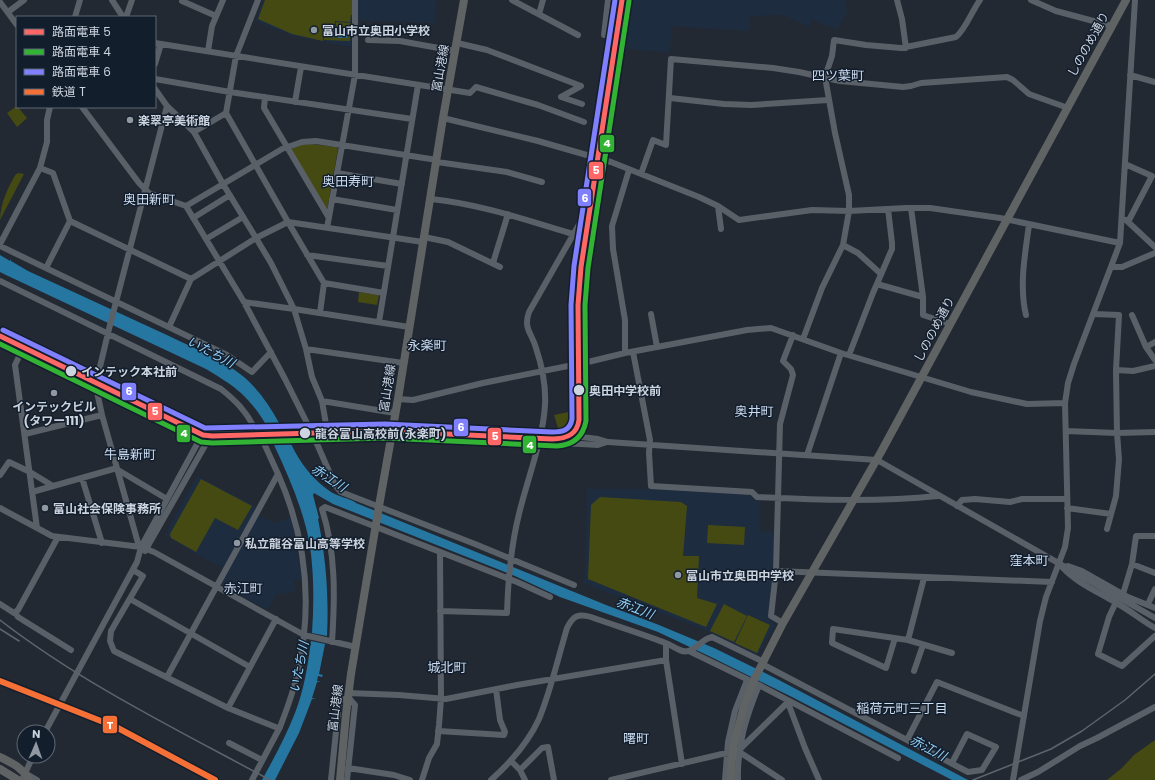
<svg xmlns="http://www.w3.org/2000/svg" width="1155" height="780" font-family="Poppins,'Noto Sans JP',sans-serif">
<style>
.built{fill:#1e2c40}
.green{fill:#454a13}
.water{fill:#2676a2}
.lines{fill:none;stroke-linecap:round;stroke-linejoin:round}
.river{stroke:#2676a2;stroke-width:10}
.minor{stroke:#5a6067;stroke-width:6}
.major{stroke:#606364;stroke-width:8}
.rail{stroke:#5e646b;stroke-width:1.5}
.rail-1-casing{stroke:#131e2d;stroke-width:9}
.rail-1{stroke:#f57036;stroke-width:6}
.tram-1-casing{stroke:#131e2d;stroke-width:8}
.tram-2-casing{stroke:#131e2d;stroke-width:8}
.tram-3-casing{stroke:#131e2d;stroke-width:8}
.tram-1{stroke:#f66;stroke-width:5}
.tram-2{stroke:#33b333;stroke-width:5}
.tram-3{stroke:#8080ff;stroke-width:5}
.poi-dot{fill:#9098a2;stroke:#131e2d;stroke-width:1.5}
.stop-dot{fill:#ccd4df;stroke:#131e2d;stroke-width:1.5}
.labels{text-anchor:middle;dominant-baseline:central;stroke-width:3;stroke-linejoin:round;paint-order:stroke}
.poi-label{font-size:12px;font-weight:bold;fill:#ccd4df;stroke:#131e2d;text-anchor:start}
.street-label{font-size:12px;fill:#ccd4df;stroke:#131e2d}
.stop-label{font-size:12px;font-weight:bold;fill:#ccd4df;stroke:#131e2d;text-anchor:start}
.neighbourhood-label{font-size:13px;fill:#ccdcf1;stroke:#131e2d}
.water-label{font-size:13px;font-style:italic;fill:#92cff6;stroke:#131e2d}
.line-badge{stroke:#131e2d;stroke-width:1.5}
.badge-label{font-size:11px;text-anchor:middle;font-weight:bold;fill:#fff}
</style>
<rect width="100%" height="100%" fill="#222932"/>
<path class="built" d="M263 0H436L435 23 352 20 351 47 292 36 255 21Z
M628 0H845L847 12 837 30 812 20 809 27 783 15 750 16 749 31 671 26 670 53 621 48Z
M197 476 253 505 259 516 276 523 290 517 295 535 302 580 294 581 295 592 277 594 268 610 221 585V581L227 570 196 554 165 535Z
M587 489H668L748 494 752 498 759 500V531L775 532 769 615 770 620 775 625 758 655 710 632 583 583 585 571Z"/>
<path class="green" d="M265 0H353V15H351L350 22 335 21V24H323L324 25 336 26V22L351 23 350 41 324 40V30L323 41 292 34 258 19Z
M17 106 27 118 17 127 7 113Z
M312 144 336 147 338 149 327 211 291 149 300 145Z
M19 173 24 174 0 220C0 204 8 187 16 174Z
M359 292 379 295 377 305 358 302Z
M573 411C573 418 571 423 566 428H558L554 415Z
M201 479 252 506 238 530 215 518 196 552 171 538 170 534Z
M600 497 681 502 687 506 683 556H699L697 598 717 604 706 627 588 579 591 505Z
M708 525 745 527 744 545 707 543Z
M724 604 747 616 734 642 710 631Z
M748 615 770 625 757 653 735 643Z
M1155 740V780H1107L1122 768 1134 755Z"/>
<path class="water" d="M327 28 347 29V38L326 37Z
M0 255 10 261 11 259V261L28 271C75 293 122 314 169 336 195 349 222 359 244 377 259 390 270 406 279 423H265C247 394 234 386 206 369L6 275 0 272Z
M291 444C300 463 314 481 331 492 337 496 354 500 356 503L606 605 659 625 714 648 777 679 968 780H952L792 697 711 657 658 632 560 597 515 576 333 504 314 493 313 495 319 518 318 519C326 558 329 596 327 636L312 633C314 604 314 575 310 546 304 511 289 477 274 445Z
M311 641 325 644 319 674 323 675 322 677 318 676 317 681 321 682H317L312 698 316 699H312L299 733 275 780H262C274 758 286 736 295 713 304 690 308 665 311 641Z"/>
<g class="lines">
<path class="river" d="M265 411 289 457"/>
<path class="minor" d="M112 0 123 17
M258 0 236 56 226 113 288 222 423 242
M512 0 578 35
M897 0 902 19 906 48
M1031 0 1056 11 1112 26
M182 1 216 16
M0 2 17 25
M8 12 24 0
M539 14 543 0
M75 17 80 0
M126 17 132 0
M604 35 608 0
M368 40 400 41 455 51
M155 43 470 93 476 87 538 105 584 122
M457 43 487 50 581 86
M208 51 212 26 223 0
M155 64 161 44
M1130 75 1155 82
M155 79 230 92 412 119
M581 86 561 97 582 104
M155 89 167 106 194 132 223 184 256 238 191 279 169 327
M265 97 264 108 329 218
M670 98 724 104 751 105 828 100
M295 102 301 67
M82 107 139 183 149 193 186 206 244 302 285 379 309 427
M443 118 538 141 611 162 699 197 718 206 739 220 812 210 849 211 906 208H930L1000 218 1120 243
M194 132 226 113
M437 162 507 172 542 182
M1125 164 1152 176 1128 222
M40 168 53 173 70 221 191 279
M337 173 402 184
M641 174 653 140 666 145 671 59 773 68 799 72 840 81 903 87 911 86 921 83 1007 77 1013 80 1029 94 1068 108
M332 199 397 210
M431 199C480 204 526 220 573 234
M186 206 282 149 302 142 316 141 437 160
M718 206 721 229
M911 208 923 297
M193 218 230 195
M1126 220 1155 247
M327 228 355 75V0
M424 237 448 242 500 267
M206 239 243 217
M0 244 40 168 47 142V120L50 107
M843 245 858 253 881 274
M0 246 227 355 252 372 271 352
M307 255 388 266
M493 263 508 214
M1111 267H1122L1155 253
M46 268 70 221
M0 281 221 389C236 401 246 411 255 429
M324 283 384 293
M877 284 923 297V315L950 324
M244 302 294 309 409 327
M320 313 324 283 288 222 256 238 271 263 294 309 306 349 312 377 322 401 328 436
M651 314 657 347
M1094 314 1119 315 1116 370 1117 433 1119 459 1116 496 1107 529
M1026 315C1019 286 1025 254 1029 225
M1132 315 1146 347
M379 322 418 85
M0 333 61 360 144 403 202 431 393 426 540 432 598 439 608 442 877 460 1155 618
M0 339 61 370 105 390 130 404 201 437 219 441 292 439 340 436H391L581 444 598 445 607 442
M803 339 822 288 843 245 849 211V195L835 133 825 77 832 56 834 40 866 45 901 48 956 37C965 30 972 11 980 0
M1155 342 1146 347 1155 360
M24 346 15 365 37 528
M306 349 403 363
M633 352 650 440 649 453 651 486 752 492 757 497C818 500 878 502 938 496
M625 353V320L613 249 612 226 629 170
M849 355 873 293 892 249V243L888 209
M1116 370 1133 371 1155 366
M398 399 413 400 483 383 588 362 625 353 747 330 771 328 841 353 971 392 1027 404 1065 403
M322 401 395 413
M1066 431 1117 433 1155 432
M25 434 102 415
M314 437 335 485 341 492 475 544 574 585
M807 455 841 353
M118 470 167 499
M0 475 9 462 30 472 53 486
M82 478 102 543
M32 492 117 468
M957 506 962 500 975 499 1010 502 1022 499H1066
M0 508 52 536 141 547 154 552 304 635 356 647
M1067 508 1111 514
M141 547 138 543 102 415 96 387 98 375 109 329 167 106
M145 551 207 442 208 437
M1132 564 1155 573
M1068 566 1082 571 1128 597 1155 608
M1063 568C1078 584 1099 592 1118 604 1131 611 1141 620 1155 628
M133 570 143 576 111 631 110 641 114 651 228 708 278 728 280 727C287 709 294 690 298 671 313 603 306 537 278 474
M776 571 1052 582
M1123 594 1132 564 1136 536H1155
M130 599 250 667
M1116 602 1109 617 1098 654 1122 666 1155 636
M0 604 14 613 18 610 58 537
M1148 604 1155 589
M440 611 507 613C508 580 511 546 519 514 527 480 543 440 545 405 546 387 542 366 536 348 532 333 523 329 529 312L585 214 593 156
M15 612 18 617 71 650
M783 623 771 616 776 571 780 424 793 375 791 369 783 361 793 335
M895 638 886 668 832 643 833 629 908 640 924 578
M908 640 952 653
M332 642C335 597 336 553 322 509L325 507 517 582 550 597
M666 644V660L682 764
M689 651 759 685 898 758
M762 664 968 772 982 770 996 747 967 734 952 763
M914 671 923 645
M167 677 278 474 262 439
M348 693 399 695 446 699 517 685 666 660
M787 700 805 748 819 780
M228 708 276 619
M438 731 504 735 505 732 500 720 496 689
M45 732 137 562 141 547 202 435
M907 740 937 682 1024 716
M229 743 262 760
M740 749 788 702
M511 761 520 770 525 780
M348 768 394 775 410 780
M520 770 542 748 548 747 554 780
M25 773 37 780
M22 780 33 756
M252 780 280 727
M331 780 339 702 348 697 355 705 347 780
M422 780 429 758 437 744 439 725 441 699 440 552
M491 780C510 763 528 743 539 719 551 690 558 658 567 628 573 616 578 613 591 617 616 626 643 634 668 644 674 647 682 653 688 651 697 649 702 639 712 637L764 662
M611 780 722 754 741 753 782 780
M725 780 728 742 735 711 747 680
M738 780C737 745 746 717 759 685
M1013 780 1040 621 1046 597 1065 547 1068 528 1065 403 1068 383 1074 364 1120 243 1135 0
M1021 780 1038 772 1080 746 1097 738 1155 707"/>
<path class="major" d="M0 757C12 763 23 768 29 780
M0 769 18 780
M340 780 346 714 351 674 379 506 398 399 443 118 464 0
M731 780 732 759 734 743 744 706 754 680 783 623 881 452 1126 0"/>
<path class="rail" d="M0 620C83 684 178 730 270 780
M0 629 19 641
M973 780 1051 749 1082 731 1125 700 1155 674"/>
<g class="rail-1-casing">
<path id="rail-1" d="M0 681 116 727 215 780"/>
</g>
<use href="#rail-1" class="rail-1"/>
<g class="tram-1-casing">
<path id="tram-1" d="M0 336 203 435 212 436 385 431 552 439C566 439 577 435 579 420L578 305 581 267 622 0"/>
</g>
<g class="tram-2-casing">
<path id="tram-2" d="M0 344 201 442 212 443 385 438 557 446C573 445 583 437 586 421L585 305 588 268 629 1"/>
</g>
<g class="tram-3-casing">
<path id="tram-3" d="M3 330 205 428 385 424 552 432C562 432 570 431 572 419L571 305 574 266 615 0"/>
</g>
<use href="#tram-1" class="tram-1"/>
<use href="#tram-2" class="tram-2"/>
<use href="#tram-3" class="tram-3"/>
</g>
<g class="poi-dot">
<circle cx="314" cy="30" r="4"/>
<circle cx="130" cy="120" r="4"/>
<circle cx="54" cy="393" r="4"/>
<circle cx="45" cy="508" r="4"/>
<circle cx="237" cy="543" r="4"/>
<circle cx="678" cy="575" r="4"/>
</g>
<g class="stop-dot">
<circle cx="71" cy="371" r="6"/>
<circle cx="579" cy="390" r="6"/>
<circle cx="305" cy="433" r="6"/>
</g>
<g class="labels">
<g class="poi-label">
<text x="322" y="30">富山市立奥田小学校</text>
<text x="138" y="120">楽翠亭美術館</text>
<text x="54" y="406" text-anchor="middle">インテックビル<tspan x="54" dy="14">(タワー111)</tspan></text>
<text x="53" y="508">富山社会保険事務所</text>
<text x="245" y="543">私立龍谷富山高等学校</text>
<text x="686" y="575">富山市立奥田中学校</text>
</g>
<g class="street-label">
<text transform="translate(1088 44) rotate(-61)">しののめ通り</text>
<text transform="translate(440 68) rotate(-80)">富山港線</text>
<text transform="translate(934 329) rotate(-62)">しののめ通り</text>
<text transform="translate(387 388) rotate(-81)">富山港線</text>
<text transform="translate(335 708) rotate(-83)">富山港線</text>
</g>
<g class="stop-label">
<text x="81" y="371">インテック本社前</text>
<text x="589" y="390">奥田中学校前</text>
<text x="315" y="433">龍谷富山高校前(永楽町)</text>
</g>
<g class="neighbourhood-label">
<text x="838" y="75">四ツ葉町</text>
<text x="348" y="181">奥田寿町</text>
<text x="149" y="199">奥田新町</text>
<text x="427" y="345">永楽町</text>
<text x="754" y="411">奥井町</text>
<text x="130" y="454">牛島新町</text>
<text x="1029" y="560">窪本町</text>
<text x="243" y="588">赤江町</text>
<text x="447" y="667">城北町</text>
<text x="902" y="708">稲荷元町三丁目</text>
<text x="636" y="738">曙町</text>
</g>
<g class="water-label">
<text transform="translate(211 352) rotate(28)">いたち川</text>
<text transform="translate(329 478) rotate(33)">赤江川</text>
<text transform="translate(635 608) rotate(21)">赤江川</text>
<text transform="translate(299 667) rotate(-79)">いたち川</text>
<text transform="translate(928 748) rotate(28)">赤江川</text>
</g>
</g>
<g class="line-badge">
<rect x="599" y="134" width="16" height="19" rx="4" fill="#33b333"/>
<rect x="588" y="161" width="16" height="19" rx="4" fill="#f66"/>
<rect x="577" y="188" width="15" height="19" rx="4" fill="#8080ff"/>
<rect x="121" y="382" width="16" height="19" rx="4" fill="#8080ff"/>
<rect x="147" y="402" width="16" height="19" rx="4" fill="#f66"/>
<rect x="453" y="418" width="16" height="19" rx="4" fill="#8080ff"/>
<rect x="176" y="424" width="15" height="19" rx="4" fill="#33b333"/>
<rect x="487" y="427" width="15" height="19" rx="4" fill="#f66"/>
<rect x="522" y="435" width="15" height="19" rx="4" fill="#33b333"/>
<rect x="102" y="715" width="16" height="19" rx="4" fill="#f57036"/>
</g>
<g class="badge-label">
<text x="607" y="147">4</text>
<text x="596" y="174">5</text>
<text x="585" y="202">6</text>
<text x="129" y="395">6</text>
<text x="155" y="415">5</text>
<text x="461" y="431">6</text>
<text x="184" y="437">4</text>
<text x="495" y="440">5</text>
<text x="530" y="449">4</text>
<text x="110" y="729">T</text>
</g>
<rect x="16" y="16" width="140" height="92" fill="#131e2d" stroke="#5d6774"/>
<rect x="24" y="29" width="20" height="6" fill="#ff6666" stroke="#5d6774"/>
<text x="52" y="36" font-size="12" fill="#ccd4df">路面電車 5</text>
<rect x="24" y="49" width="20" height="6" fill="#33b333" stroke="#5d6774"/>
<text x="52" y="56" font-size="12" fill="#ccd4df">路面電車 4</text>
<rect x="24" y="69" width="20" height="6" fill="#8080ff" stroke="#5d6774"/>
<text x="52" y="76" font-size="12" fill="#ccd4df">路面電車 6</text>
<rect x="24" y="89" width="20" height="6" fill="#f57036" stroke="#5d6774"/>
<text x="52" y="96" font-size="12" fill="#ccd4df">鉄道 T</text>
<g transform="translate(36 744) rotate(2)"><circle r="19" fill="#131e2d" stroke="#5d6774"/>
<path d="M0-3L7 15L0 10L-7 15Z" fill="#9098a2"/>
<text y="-6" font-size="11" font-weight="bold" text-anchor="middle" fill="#ccd4df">N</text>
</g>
</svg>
